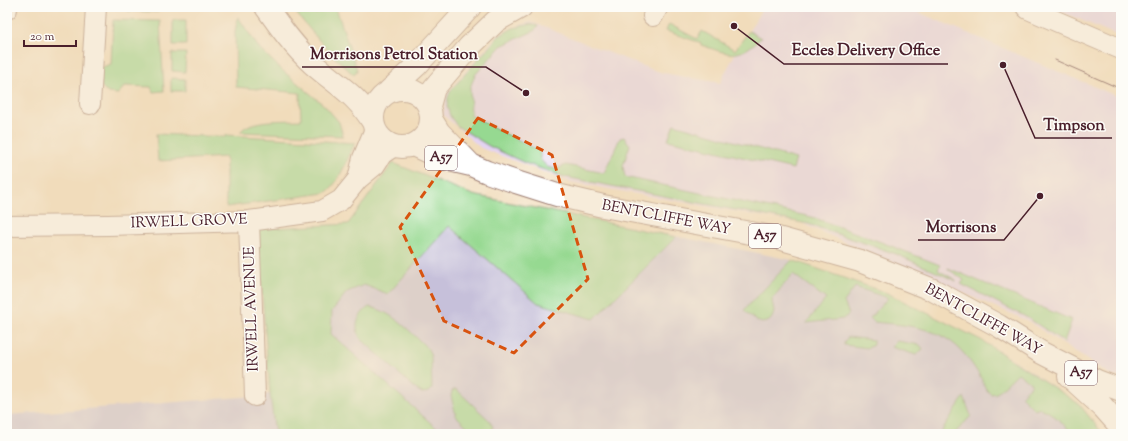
<svg xmlns="http://www.w3.org/2000/svg" width="1128" height="441" font-family="'Sorts Mill Goudy',serif">
<style>
.built{fill:#e3d3f2}
.industrial{fill:#c6c0da}
.green{fill:#96d991;stroke:#707c5e}
.lines{fill:none;stroke-linecap:round;stroke-linejoin:round}
.street-casing{stroke:#9e7e73;stroke-width:22}
.primary-casing{stroke:#9e7e73;stroke-width:24}
.street{stroke:#fff;stroke-width:20}
.primary{stroke:#fff;stroke-width:22}
.tram{stroke:#4a1f2b;stroke-width:1}
.marked{fill:none;stroke:#d8530f;stroke-width:3;stroke-dasharray:8 5;stroke-linejoin:round}
.labels{text-anchor:middle;dominant-baseline:central;stroke-width:3;stroke-linejoin:round;paint-order:stroke}
.shield{fill:#fdfcf7;stroke:#806168;stroke-width:1}
.shield-label{font-size:14px;font-weight:bold;fill:#4a1f2b}
.street-label{font-size:15px;fill:#4a1f2b;stroke:#fdfcf7}
.leader{fill:none;stroke:#4a1f2b;stroke-width:1.5}
.callout-dot{fill:#4a1f2b;stroke:#fdfcf7;stroke-width:1.5}
.callout-label{font-size:16px;text-anchor:middle;font-weight:bold;fill:#4a1f2b;stroke:#fdfcf7;stroke-width:3;stroke-linejoin:round;paint-order:stroke}
</style>
<rect width="100%" height="100%" fill="#fdfcf7"/>
<filter id="ink" filterUnits="userSpaceOnUse"><feTurbulence type="fractalNoise" baseFrequency=".025" numOctaves="2"/><feDisplacementMap in="SourceGraphic" scale="8" xChannelSelector="R" yChannelSelector="G"/><feConvolveMatrix kernelMatrix="1 2 1 2 8 2 1 2 1" color-interpolation-filters="sRGB"/></filter>
<filter id="wash" filterUnits="userSpaceOnUse"><feTurbulence type="fractalNoise" baseFrequency=".012" numOctaves="4" result="noise"/><feDisplacementMap in="SourceGraphic" scale="16" xChannelSelector="R" yChannelSelector="G"/><feGaussianBlur stdDeviation="0.9" result="paint"/><feColorMatrix in="noise" values="0 0 0 0 0 0 0 0 0 0 0 0 0 0 0 0 0 1.4 0 .05"/><feComposite in="paint" operator="in"/></filter>
<g filter="url(#wash)">
<rect width="100%" height="100%" fill="#f1dcbb"/>
<path class="built" d="M763 7H906L1121 98V377L1112 376 1026 320 801 223 570 182 481 148 443 115 446 94 498 35 514 27 531 22 648 68 663 73 720 83 735 54 742 52 761 38 749 31Z
M1049 7H1121V37L1074 17Z"/>
<path class="industrial" d="M393 163 473 195 792 260 887 293 981 340 1021 365 1079 404 1103 434H7V415L255 396 270 394 257 229 348 224Z"/>
<path class="green" d="M123 7H134L135 8 137 7H162L158 12 128 11Z
M291 7H312L315 14 336 8 357 70 354 75 329 52Z
M238 17 259 48 283 71 325 106 339 122 343 136 240 132C251 118 284 121 301 120L300 93 236 87 235 31Z
M113 20 160 21 164 91 153 92 151 87 125 86 118 94 108 93 101 86 100 68 111 64Z
M173 20H186V45H173Z
M531 24 538 26 534 31 501 46 475 75 470 88 471 115 540 151V159L547 167 556 169 566 165 604 173 620 138 624 137 630 145 623 166 625 177 812 217 881 242 940 265 938 270 956 280V281L896 254 808 224 565 177 525 163 489 146 457 126 450 116 447 106 448 97 451 90 499 36 513 28Z
M669 24 697 39 702 31 735 50 749 31 761 38C737 60 731 55 701 45V43L666 31Z
M172 53H186L185 72 172 71Z
M171 78 185 79V91H171Z
M674 124 796 159 793 169 668 140Z
M156 134 226 137V135L355 143C348 157 338 186 325 193L226 207V157L158 161Z
M393 163 473 195 676 237 594 319 538 303 449 226 388 294 364 285 347 292 332 311 331 334 443 434H275L270 394 257 229 348 224Z
M792 260 887 293 981 340 1079 404 1103 434H1073C1063 424 1054 413 1040 408L1035 410 1021 396 1032 384 1018 373 997 393 991 394C984 389 984 383 980 376 976 370 971 362 966 356 942 326 909 326 874 322L870 318 888 298 855 287 844 302 849 314 843 319 806 323 826 299 793 274 772 299C772 304 774 308 774 312 773 316 772 319 769 321 759 327 751 316 744 310Z
M948 268 1072 320 1064 342 1028 318 961 284 964 280 948 269Z
M369 307C391 310 413 334 428 349L431 356 432 389 429 392 422 393 417 390 360 338C359 335 357 331 357 328 356 319 363 311 369 307Z
M848 337 873 340V345L868 348 844 345V342Z
M897 341 920 345 923 349 916 355 891 347Z
M456 389 490 421 493 427 489 434H475L456 416 451 396 452 391Z
M964 397 971 416 954 434H941L944 427Z"/>
</g>
<g filter="url(#ink)">
<g class="lines">
<g class="street-casing">
<path id="street" d="M1026 7 1028 9 1121 49
M7 9V7
M653 16 658 7
M90 104 96 7
M358 179 363 158 375 129
M249 221 255 396
M7 226 108 225 249 221 322 211 341 200 358 179 375 165 382 154 394 146"/>
</g>
<g class="primary-casing">
<path id="primary" d="M266 7C280 27 295 48 313 64 337 85 356 94 373 122
M373 118a29 29 0 1 1 58 0a29 29 0 1 1-58 0Z
M389 91 416 66 470 7
M429 106 434 88 469 47 496 21 521 7
M431 119 439 132 471 165
M413 145 441 158 471 165 487 172 516 182 557 195 603 206 778 238 860 261 933 290 999 326 1042 353 1097 381 1121 390
M1069 376 1103 407 1119 425"/>
</g>
<use href="#street" class="street"/>
<use href="#primary" class="primary"/>
<path class="tram" d="M1055 60 1121 89"/>
</g>
</g>
<path d="M0 0H1128V441H0ZM478 118 552 155 588 279 514 353 444 321 400 227Z" fill="#f1dcbb" fill-opacity=".55" fill-rule="evenodd"/>
<path class="marked" d="M478 118 552 155 588 279 514 353 444 321 400 227Z"/>
<g class="labels">
<g class="shield">
<rect x="425" y="146" width="32" height="24" rx="3"/>
<rect x="749" y="224" width="32" height="24" rx="3"/>
<rect x="1065" y="361" width="32" height="24" rx="3"/>
</g>
<g class="shield-label">
<text x="441" y="158">A57</text>
<text x="765" y="236">A57</text>
<text x="1081" y="373">A57</text>
</g>
<g class="street-label">
<text transform="translate(666 218) rotate(11)">BENTCLIFFE WAY</text>
<text transform="translate(189 222) rotate(-2)">IRWELL GROVE</text>
<text transform="translate(252 309) rotate(-92)">IRWELL AVENUE</text>
<text transform="translate(983 320) rotate(29)">BENTCLIFFE WAY</text>
</g>
</g>
<path class="leader" d="M734 26L784 64H948M526 93L486 67H302M1003 65L1035 138H1112M1040 196L1004 240H918"/>
<g class="callout-dot">
<circle cx="734" cy="26" r="4"/>
<circle cx="526" cy="93" r="4"/>
<circle cx="1003" cy="65" r="4"/>
<circle cx="1040" cy="196" r="4"/>
</g>
<g class="callout-label">
<text x="866" y="55">Eccles Delivery Office</text>
<text x="394" y="59">Morrisons Petrol Station</text>
<text x="1074" y="130">Timpson</text>
<text x="961" y="232">Morrisons</text>
</g>
<rect width="1128" height="441" fill="none" stroke="#fdfcf7" stroke-width="24"/>
<path d="M24 40v6h52v-6" fill="none" stroke="#4a1f2b" stroke-width="2"/>
<text x="30" y="40" font-size="12" fill="#4a1f2b" stroke="#fdfcf7" stroke-width="3" paint-order="stroke">20 m</text>
</svg>
